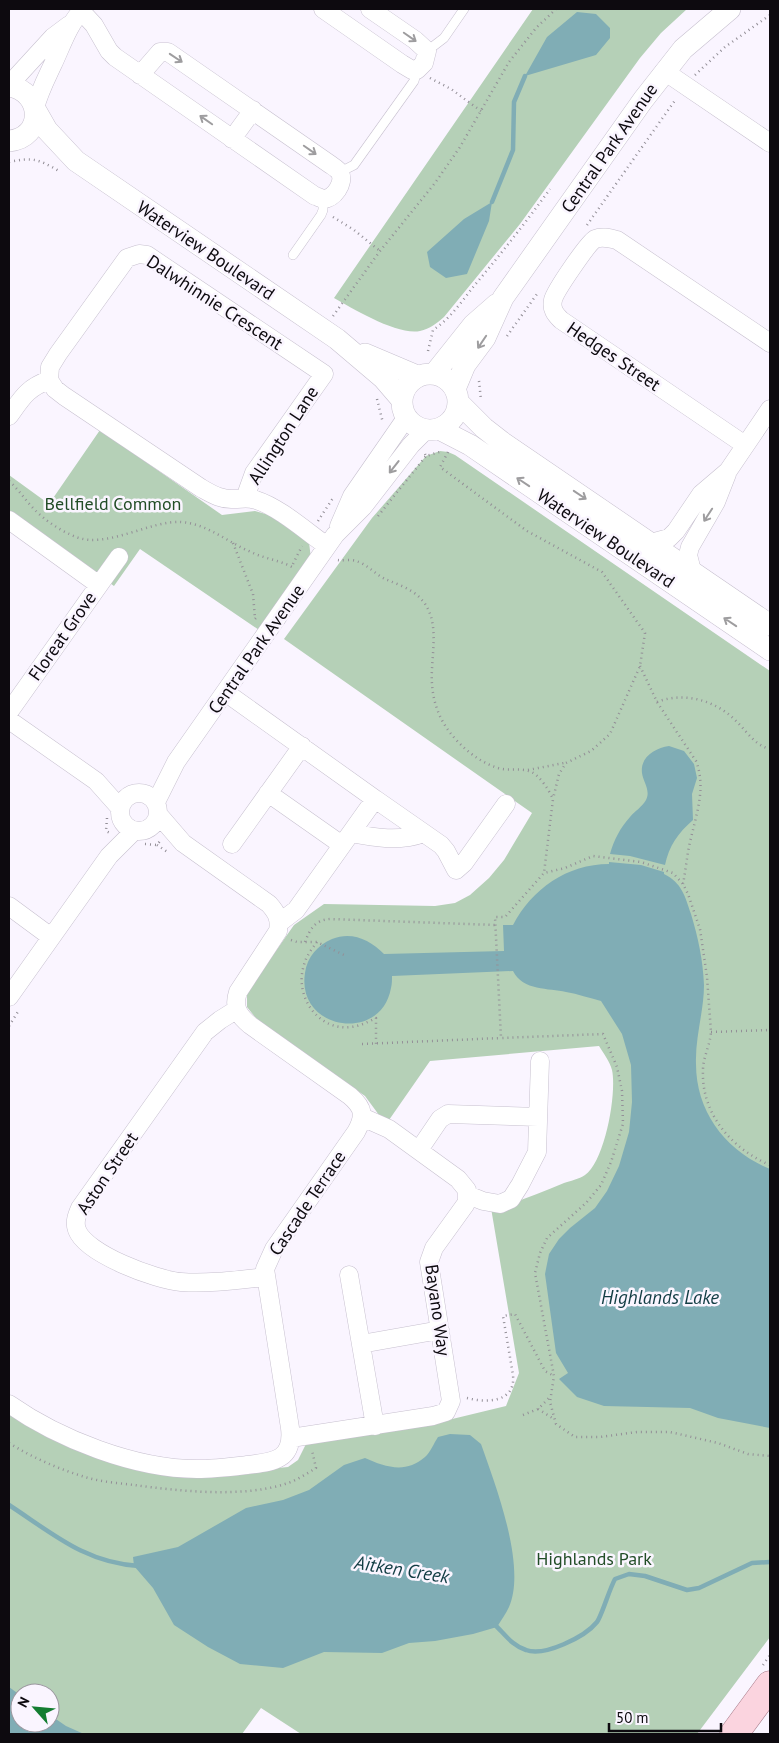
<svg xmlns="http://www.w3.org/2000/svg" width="779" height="1743" font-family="'PT Sans',sans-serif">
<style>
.green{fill:#b5d0b7;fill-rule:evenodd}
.water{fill:#80adb5}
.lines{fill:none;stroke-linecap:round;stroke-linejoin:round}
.stream{stroke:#80adb5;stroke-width:4.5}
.service-casing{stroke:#c7c0cf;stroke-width:10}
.minor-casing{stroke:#c7c0cf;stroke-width:19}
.tertiary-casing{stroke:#c7c0cf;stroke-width:22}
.primary-casing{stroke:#a67a88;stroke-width:29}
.path{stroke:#938f97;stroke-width:2.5;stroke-dasharray:1 4;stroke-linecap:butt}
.service{stroke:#fff;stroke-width:9}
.minor{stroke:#fff;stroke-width:18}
.tertiary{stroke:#fff;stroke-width:21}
.primary{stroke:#fbd4df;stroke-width:28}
.oneway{stroke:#9e9d9f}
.labels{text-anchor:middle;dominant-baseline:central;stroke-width:5;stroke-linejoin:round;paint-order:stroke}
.street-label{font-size:18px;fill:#0d0a0f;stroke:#faf5ff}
.park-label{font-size:18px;fill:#224d27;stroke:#faf5ff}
.water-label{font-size:19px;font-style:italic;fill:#113c43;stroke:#faf5ff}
</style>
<rect width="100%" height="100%" fill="#faf5ff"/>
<path class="green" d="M533 9H687L661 33 640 58 520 224 444 317C437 323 430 329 420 331 399 336 353 309 334 298Z
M100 430 222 515 255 511 269 515 309 542 311 559 262 632 140 549 114 586 9 511V475L49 504Z
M440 451 448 452 455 455 770 671V1637L697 1734H301L261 1708 242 1734H9V1413L53 1438 228 1473 288 1467 298 1460 306 1444 444 1421 506 1406 519 1373 491 1208C517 1203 540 1193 564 1183 570 1181 579 1179 585 1175 605 1161 617 1093 612 1070 610 1062 604 1054 599 1046L430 1061 389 1120 379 1115 365 1096 264 1025 255 1017 247 1007V995L250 988 294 925 324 904 435 906 455 903 470 895 489 878 504 860 532 813 284 639 372 518 426 456ZM20 1693H50V1723H20Z"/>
<path class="water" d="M577 12 596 14 610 28V38L596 55 525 76 547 37Z
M492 202 489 221 467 274 446 278 430 267 427 252 464 219Z
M669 746 684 751 694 764 697 778 692 794 693 820C678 833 669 846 665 865L630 856 610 854C614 840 620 828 630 817 635 811 642 807 646 800 651 790 643 782 642 773 640 757 655 748 669 746Z
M609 862 641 865 664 872V874C682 883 685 896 691 914 698 937 703 960 704 985 704 1011 695 1037 696 1064 696 1112 726 1151 770 1169V1428L718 1418 690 1408 604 1406 577 1397 559 1379 568 1373 556 1353 545 1274 549 1254 559 1239 570 1228 595 1208 607 1191 619 1166 629 1132 632 1102 631 1065 622 1034 601 1001C589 998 578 994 566 992 549 988 523 991 513 971L392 976C392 980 392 984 391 988 381 1044 296 1030 305 973 307 957 318 945 332 939 352 931 370 940 384 954L504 951 503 925H513C532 889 567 864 609 864Z
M450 1434 470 1435 481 1444C495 1484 527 1566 509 1607 506 1614 501 1620 497 1627L473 1634 435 1641 409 1643 382 1653 324 1652 283 1668 240 1664 208 1647 174 1625 153 1588 134 1566 133 1557 178 1547 246 1508 283 1500 309 1490 344 1465 365 1458C385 1467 406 1474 425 1457 430 1453 434 1443 438 1437Z
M9 1687 20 1695V1723H50V1715L66 1726 84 1734H9Z"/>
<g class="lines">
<path class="stream" d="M492 202 513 150 514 102 525 76
M9 1505C52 1533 85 1563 139 1566
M493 1623C504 1633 512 1646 526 1650 544 1657 585 1637 597 1622 602 1615 609 1590 615 1579L629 1574 645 1576 687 1590 699 1588 752 1563 770 1562"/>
<g class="service-casing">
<path id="service" d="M427 51 444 38 464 9
M340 172 354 165 414 81 417 70
M293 255 321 215 323 210V199"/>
</g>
<g class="minor-casing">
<path id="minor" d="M323 9 402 64 412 70H417L424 63 427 51 415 40 370 9
M81 11 94 25 109 51 115 57 315 196C317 196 322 199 323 199 334 199 345 183 340 173 339 170 334 167 331 165L168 52H160L140 75
M664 71 770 143
M9 85 53 37 69 25
M35 108C39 92 46 79 53 64 62 45 68 25 83 9
M232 139 253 110
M49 380 55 389 64 396 201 488C212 494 221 500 234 499 242 499 248 497 256 500 279 507 307 532 327 546
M9 416C22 398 27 388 49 380L50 367 58 354 127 258 139 254 147 255 324 374 254 473 245 498
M745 445 561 320C555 314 551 309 553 300 555 291 588 243 595 239 602 236 609 238 617 240L770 343
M9 520 99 585 9 712
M339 526 352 496 406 418
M651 543 669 538 676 531 701 494 728 471 770 409
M692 571 688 555 690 547 716 502 727 474
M99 585 119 557
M225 692 375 799
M9 720 96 781 120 808
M120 812a19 19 0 1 1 38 0a19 19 0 1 1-38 0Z
M268 793 342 845
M156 802 176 762 335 535 363 507 411 445 426 430
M351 833C376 838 399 842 424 833
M232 844 302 746
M9 906 51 937
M279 923 296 910 301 903 375 799 441 845 446 851 456 870 464 863 506 804
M9 997 109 856 134 831
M236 1010 220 1020 205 1032 80 1208C77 1215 74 1222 77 1230 86 1254 156 1280 181 1282 209 1284 237 1280 265 1277
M419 1150 440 1119 448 1114 538 1117
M468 1195 483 1201 500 1204 511 1199 520 1185 537 1152 540 1061
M349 1275 375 1426
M361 1344 440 1330
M9 1404C59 1439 135 1469 197 1469 214 1469 230 1467 247 1465 272 1462 294 1461 290 1428L265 1269 274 1249 356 1132C365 1116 364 1108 350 1096L250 1025C238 1015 233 1007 238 992L278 931C280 919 277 913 269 904L183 843 158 814
M291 1438 433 1416 446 1412 451 1401 429 1262 434 1248 465 1205 467 1201V1190L458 1179 389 1129 362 1117"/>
</g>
<g class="tertiary-casing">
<path id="tertiary" d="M9 86C44 92 44 138 9 141
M35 109 47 130 76 161 337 339 383 378 401 399
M365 354 417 376
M402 402a28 28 0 1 1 56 0a28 28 0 1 1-56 0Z
M434 374 473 325 497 304
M455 389 465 365 485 338 503 298 643 100 683 49 730 9
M458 402 484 428 502 442 770 625
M439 429 470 445 770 650"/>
</g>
<g class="primary-casing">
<path id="primary" d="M734 1734 770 1685"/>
</g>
<path class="path" d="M695 75 725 47 770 15
M430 78 451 89 481 111
M9 162C33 157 38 159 59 171
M333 217 354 230 380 251
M587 225 676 99
M333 316 380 251 435 183 460 147 509 62 536 28 556 9
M507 336 537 294
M428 351 433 330C450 319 462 301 474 286 501 254 526 222 550 189
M479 381 481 400
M377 399 383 423
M448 452 440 467 527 531 602 572 645 633 640 666 610 734 591 751 566 763 559 774 553 799
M425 454 426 456 443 451
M9 481C18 489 24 498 32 507 44 520 59 530 76 537 107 549 151 520 181 522 208 524 227 542 251 552 265 559 280 560 294 568
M378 516 426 456
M318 521 333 498
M233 543 253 594 255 619 256 618
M338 560C343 561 351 559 356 561 367 564 375 574 385 579 397 584 412 589 421 599 442 621 430 657 432 684 433 700 438 716 448 730 460 746 478 762 498 768 508 771 519 768 529 771 539 774 549 790 553 799L544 873
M293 564 302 546
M640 666 657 702 696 761C706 787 697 812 691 838 687 853 686 869 683 884
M657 702C685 691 718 701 738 723 749 734 755 745 770 749
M528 770 564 763
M107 818 106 831 110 833
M145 844 157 845 160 841
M157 845 169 853
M291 940 297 942H317L346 956
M305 942C310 929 315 920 330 919L495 925
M317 942C312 949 306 956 304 965 294 995 317 1031 351 1027 360 1026 368 1022 376 1018V1044
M9 1026 19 1010
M711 1032 770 1030
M362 1044 501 1038
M770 1165C732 1149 701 1114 703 1070 703 1057 710 1046 711 1032L707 977 700 929 688 894 683 884 673 873 641 862 593 856 565 868 544 873 505 917H495L501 1038 603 1034 617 1067 622 1091 623 1124 611 1162 601 1185 586 1203 547 1238 540 1253 535 1273 554 1376 550 1402 556 1424 575 1437H600L637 1432H670L718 1443 748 1454 770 1456
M467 1398C486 1403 516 1403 513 1375L503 1316 515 1314 545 1371 554 1376
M538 1409 554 1419
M523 1415 538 1409 550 1397
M9 1443C33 1458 59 1469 85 1477 101 1482 118 1483 134 1485 179 1491 241 1498 285 1484 296 1481 306 1474 316 1468L312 1450
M763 1665 770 1655"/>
<use href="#service" class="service"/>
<use href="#minor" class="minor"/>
<use href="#tertiary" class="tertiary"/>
<use href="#primary" class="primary"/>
</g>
<defs><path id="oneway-shaft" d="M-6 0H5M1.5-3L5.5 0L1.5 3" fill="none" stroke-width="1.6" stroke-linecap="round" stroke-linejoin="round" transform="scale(1.25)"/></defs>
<g class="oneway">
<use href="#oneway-shaft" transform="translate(410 37) rotate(35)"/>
<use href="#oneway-shaft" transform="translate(176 58) rotate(34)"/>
<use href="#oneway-shaft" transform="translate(206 120) rotate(-145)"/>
<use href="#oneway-shaft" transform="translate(310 150) rotate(35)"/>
<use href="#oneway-shaft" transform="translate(482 342) rotate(124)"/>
<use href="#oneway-shaft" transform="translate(394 467) rotate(128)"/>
<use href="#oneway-shaft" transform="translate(523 482) rotate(-146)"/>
<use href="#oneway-shaft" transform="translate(580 495) rotate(34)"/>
<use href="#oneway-shaft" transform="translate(708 515) rotate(123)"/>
<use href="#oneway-shaft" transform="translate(730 622) rotate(-146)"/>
</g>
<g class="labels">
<g class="street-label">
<text transform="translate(609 148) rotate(-55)">Central Park Avenue</text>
<text transform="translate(206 250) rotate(34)">Waterview Boulevard</text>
<text transform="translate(215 302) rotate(33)">Dalwhinnie Crescent</text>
<text transform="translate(614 356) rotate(34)">Hedges Street</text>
<text transform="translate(283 435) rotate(-57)">Allington Lane</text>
<text transform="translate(606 538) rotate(34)">Waterview Boulevard</text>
<text transform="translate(62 636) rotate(-55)">Floreat Grove</text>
<text transform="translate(256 649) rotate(-55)">Central Park Avenue</text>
<text transform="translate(107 1173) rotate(-56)">Aston Street</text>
<text transform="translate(307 1203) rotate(-56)">Cascade Terrace</text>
<text transform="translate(438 1310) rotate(82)">Bayano Way</text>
</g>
<g class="park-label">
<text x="113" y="503">Bellfield Common</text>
<text x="594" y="1558">Highlands Park</text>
</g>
<g class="water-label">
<text x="660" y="1297">Highlands Lake</text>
<text transform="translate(402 1569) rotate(9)">Aitken Creek</text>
</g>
</g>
<rect width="779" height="1743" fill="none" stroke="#0d0a0f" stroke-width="20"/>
<g transform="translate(35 1708) rotate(297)"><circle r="24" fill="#faf5ff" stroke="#9b979f"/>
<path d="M0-4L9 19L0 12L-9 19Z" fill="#147d31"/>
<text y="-8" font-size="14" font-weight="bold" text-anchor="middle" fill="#0d0a0f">N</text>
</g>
<path d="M609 1723v8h112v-8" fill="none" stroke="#0d0a0f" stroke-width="2.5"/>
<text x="616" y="1723" font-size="15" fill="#0d0a0f" stroke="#faf5ff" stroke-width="4" paint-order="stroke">50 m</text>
</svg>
